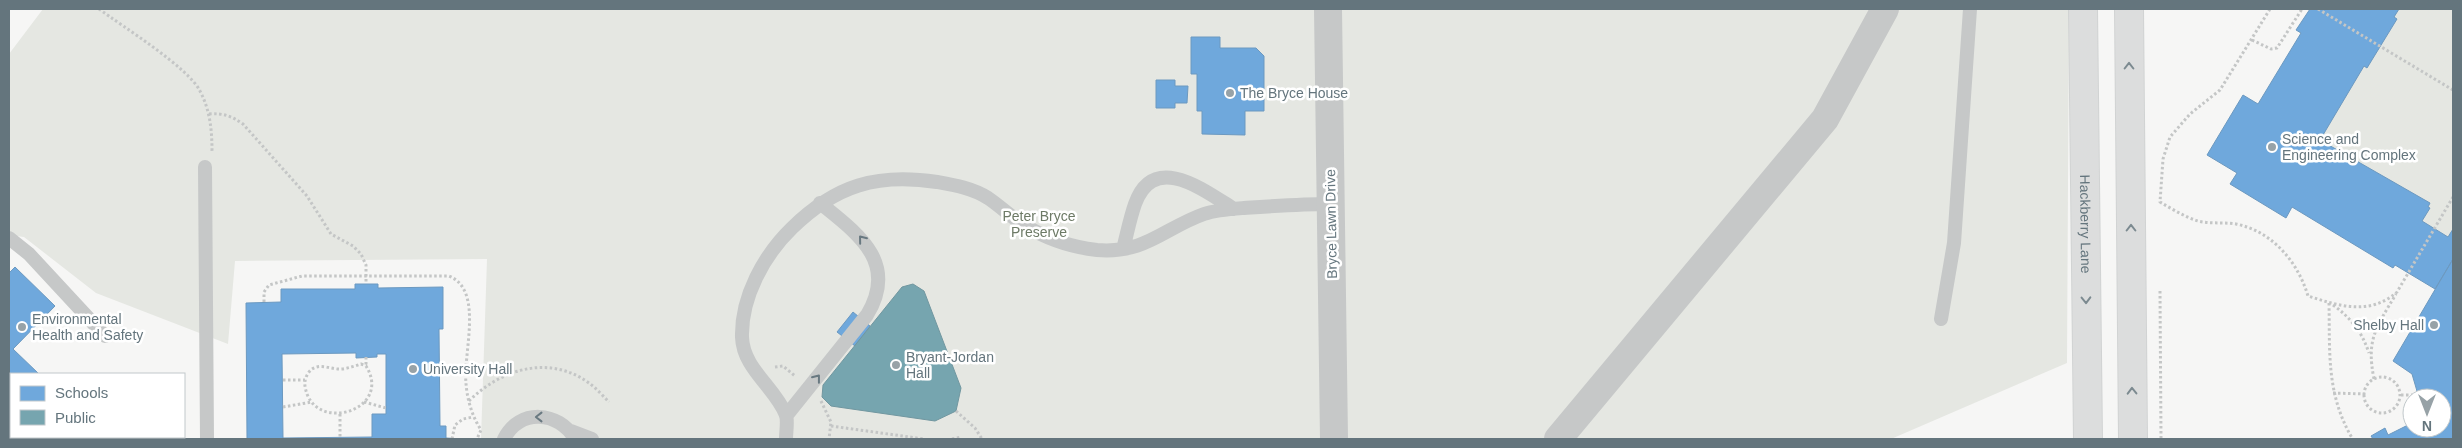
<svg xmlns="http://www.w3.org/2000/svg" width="2462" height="448" font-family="Helvetica,sans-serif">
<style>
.green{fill:#e5e7e2}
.schools{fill:#6fa8dc;stroke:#6c99c0;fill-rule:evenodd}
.public{fill:#76a5af;stroke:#7197a0}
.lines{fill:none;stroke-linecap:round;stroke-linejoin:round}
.secondary-casing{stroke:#d1d3d3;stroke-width:30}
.path{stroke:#c4c6c6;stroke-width:3;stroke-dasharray:2.5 2.5;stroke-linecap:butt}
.lane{stroke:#c6c8c8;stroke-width:14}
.street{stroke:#c6c8c8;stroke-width:28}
.secondary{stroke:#dcdddd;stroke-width:28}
.oneway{stroke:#7c8a90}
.oneway2{stroke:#697981}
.poi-dot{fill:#97a2a7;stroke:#fff;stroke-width:2}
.labels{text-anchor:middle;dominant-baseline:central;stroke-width:5;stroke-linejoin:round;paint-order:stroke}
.poi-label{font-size:14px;fill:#64757d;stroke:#fff;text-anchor:start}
.park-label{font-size:14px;fill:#6d7a66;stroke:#fff}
.street-label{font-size:14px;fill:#64757d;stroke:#fff}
</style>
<rect width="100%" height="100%" fill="#f6f6f5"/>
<path class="green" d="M43 9H2069L2067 363 1891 439H481L487 259 235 261 228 344 96 293 24 237 9 235V54Z
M2371 9H2453V288L2270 173Z"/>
<path class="schools" d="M2310 9H2399L2394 17 2397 19 2367 68 2364 66 2320 140 2430 203 2428 207 2430 208 2422 221 2448 237 2453 229V259L2435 289 2395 265 2393 268 2292 207 2286 218 2230 184 2237 173 2207 155 2243 95 2258 104 2301 33 2296 30Z
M1191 37H1220V48H1256L1264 56V111H1245V135L1202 134V111H1197V74H1191Z
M1156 80H1175V86H1188L1187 103H1175V108H1156Z
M2453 259V439H2373L2371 436 2385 428 2388 435 2412 423V428H2442V398H2419L2412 374 2393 361Z
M15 267 55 306 13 349 39 374H11V404L9 407V273Z
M355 284H378V288L443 287V329H439L440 426H446V438L463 439H242H247L246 303 281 302V289H355ZM356 353V358L377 357V354H386V414H372V437L283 438 282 354Z
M853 312 870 326 855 346 837 332Z"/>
<path class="public" d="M913 284 924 291 961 388 956 411 935 421 831 406 822 397 823 385 902 287Z"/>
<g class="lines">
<g class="secondary-casing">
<g id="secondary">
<path id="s1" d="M2083 9 2088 439"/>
<path d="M2129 9 2133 439"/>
</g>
</g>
<path class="path" d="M99 9C122 26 189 68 200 91 210 110 212 130 212 151
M2270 9 2220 90 2190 114 2170 137 2163 159 2160 202C2172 209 2185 217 2198 221 2210 224 2223 222 2236 224 2272 231 2298 262 2308 296 2339 306 2370 316 2397 292L2453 197
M2318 9 2453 90
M2252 40 2271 49 2277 48 2302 9
M1278 93H1303
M209 114C223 113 232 116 243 124L307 196 331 234 353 246 361 254 366 265V284
M2160 291 2161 439
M264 302V292L269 285 302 276H449C484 290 463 352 466 383 467 399 472 416 481 430L477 439
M2329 303C2330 352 2326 393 2352 438
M2333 305C2351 318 2362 332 2369 353
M366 357V366
M361 364 366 366C394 411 312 435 305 386 304 380 307 373 312 369 321 363 332 370 342 369 349 368 355 366 361 364Z
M775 367 783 366 795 376
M2364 395a18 18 0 1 1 36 0a18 18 0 1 1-36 0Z
M2374 379C2366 339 2376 328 2396 294
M283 380H305
M2333 393 2365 394
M2401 395H2419
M469 401C501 369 549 354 589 383 596 388 603 396 609 402
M821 401 831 422 829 439
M364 402 386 408
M283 407 312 402
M956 411 975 428 982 439
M340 414V437
M831 426 924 439
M452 439 455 425 463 419 473 417
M952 439 961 437"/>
<path class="lane" d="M205 167 207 439
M9 238 29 254 105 336
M1123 249C1127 234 1130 218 1135 204 1154 151 1205 191 1234 209
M1941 319 1954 243 1970 9
M786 416 867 315C899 262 857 233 820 203
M571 431 592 439
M504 439C519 408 559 411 575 439
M786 439C786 432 788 421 786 415 775 387 743 369 742 337 741 297 764 255 792 228 836 185 877 173 937 182 954 185 972 188 988 198 1000 206 1011 217 1024 225 1047 239 1070 247 1097 250 1146 254 1164 228 1204 214 1216 210 1231 209 1244 208 1273 206 1301 204 1330 204"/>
<path class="street" d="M1328 9 1334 439
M1558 439 1825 119 1885 9"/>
<use href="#secondary" class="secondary"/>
</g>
<defs><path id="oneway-chevron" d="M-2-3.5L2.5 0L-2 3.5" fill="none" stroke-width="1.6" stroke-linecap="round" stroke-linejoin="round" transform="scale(1.25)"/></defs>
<g class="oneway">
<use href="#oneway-chevron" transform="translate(2129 66) rotate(-90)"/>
<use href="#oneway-chevron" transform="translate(2131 228) rotate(-90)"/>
<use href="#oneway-chevron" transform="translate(2086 300) rotate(89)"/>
<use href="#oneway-chevron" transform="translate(2132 391) rotate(-91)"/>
</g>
<g class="oneway2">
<use href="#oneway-chevron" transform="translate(862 239) rotate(-129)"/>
<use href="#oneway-chevron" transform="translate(817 378) rotate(-52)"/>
<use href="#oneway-chevron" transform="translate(539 417) rotate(-180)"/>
</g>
<g class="poi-dot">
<circle cx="1230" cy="93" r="5"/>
<circle cx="2272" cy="147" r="5"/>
<circle cx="2434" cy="325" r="5"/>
<circle cx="22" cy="327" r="5"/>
<circle cx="896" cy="365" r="5"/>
<circle cx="413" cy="369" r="5"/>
</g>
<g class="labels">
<g class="poi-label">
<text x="1240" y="93">The Bryce House</text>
<text x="2282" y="139">Science and<tspan x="2282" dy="16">Engineering Complex</tspan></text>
<text x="32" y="319">Environmental<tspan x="32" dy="16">Health and Safety</tspan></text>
<text x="2424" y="325" text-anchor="end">Shelby Hall</text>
<text x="906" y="357">Bryant-Jordan<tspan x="906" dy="16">Hall</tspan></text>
<text x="423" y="369">University Hall</text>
</g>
<g class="park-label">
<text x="1039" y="216">Peter Bryce<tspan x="1039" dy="16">Preserve</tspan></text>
</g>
<g class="street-label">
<text transform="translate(1331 224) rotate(-91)">Bryce Lawn Drive</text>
<text stroke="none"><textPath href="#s1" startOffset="215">Hackberry Lane</textPath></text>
</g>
</g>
<rect width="2462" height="448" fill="none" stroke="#64757d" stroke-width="20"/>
<rect x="10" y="373" width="175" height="65" fill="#ffffff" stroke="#c1c8cb"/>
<rect x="20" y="386" width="25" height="15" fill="#6fa8dc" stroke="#c1c8cb"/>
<text x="55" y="398" font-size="15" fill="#64757d">Schools</text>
<rect x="20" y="410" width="25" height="15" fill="#76a5af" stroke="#c1c8cb"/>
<text x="55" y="423" font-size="15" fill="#64757d">Public</text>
<g transform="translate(2427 413) rotate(180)"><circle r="24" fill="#ffffff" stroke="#c1c8cb"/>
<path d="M0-4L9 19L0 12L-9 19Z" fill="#97a2a7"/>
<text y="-8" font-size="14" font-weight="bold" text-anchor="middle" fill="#64757d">N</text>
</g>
</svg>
